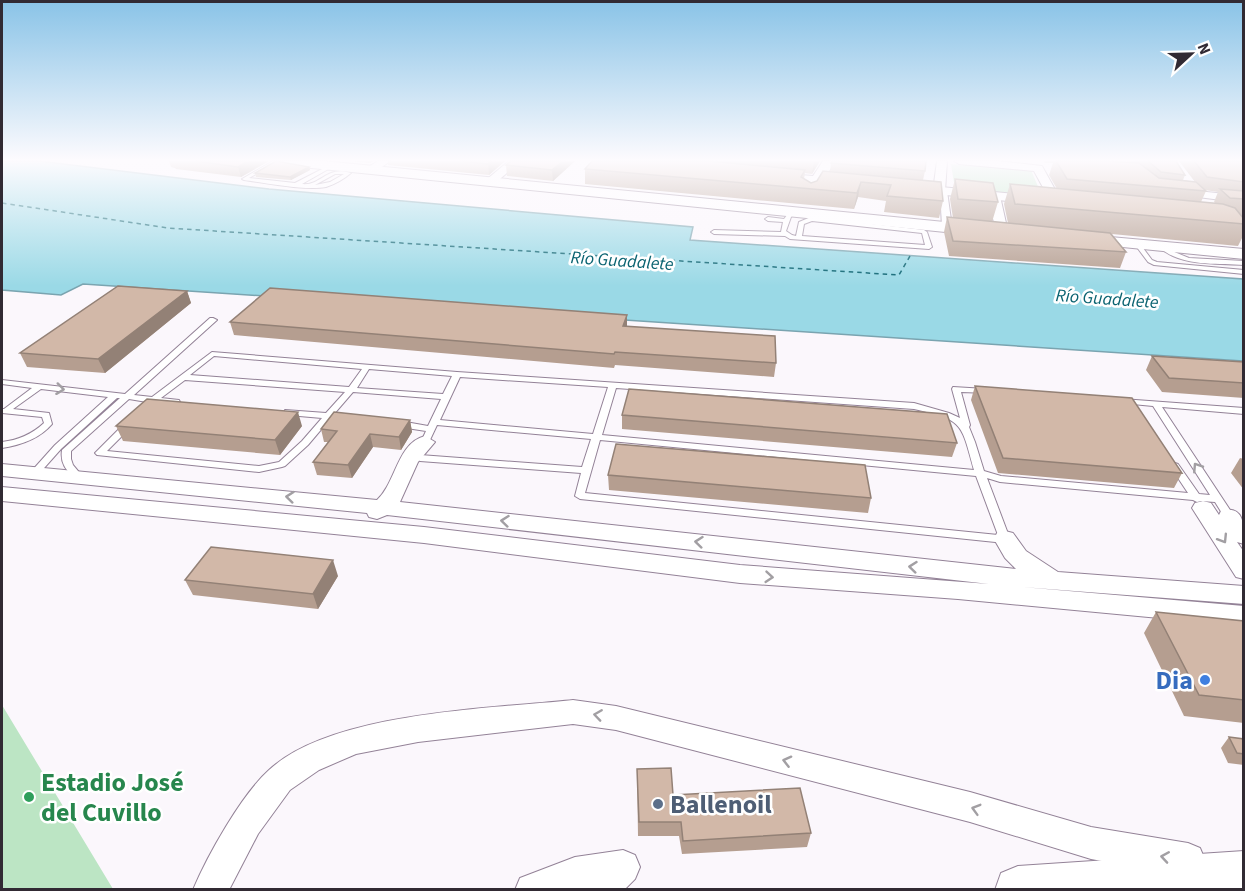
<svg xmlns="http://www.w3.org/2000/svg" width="1245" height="891" font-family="'Source Sans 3',sans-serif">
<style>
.green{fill:#bce5c4}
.water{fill:#9ad9e6;stroke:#7aa4b0;stroke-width:1.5}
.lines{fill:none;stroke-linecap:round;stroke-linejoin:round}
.ferry{stroke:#0a6371;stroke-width:1.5;stroke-dasharray:4.5 4;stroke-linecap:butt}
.service-casing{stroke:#938297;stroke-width:2}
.pedestrian-casing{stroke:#938297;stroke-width:2}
.minor-casing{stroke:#938297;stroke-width:2}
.tertiary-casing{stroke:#938297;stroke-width:2}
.secondary-casing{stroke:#938297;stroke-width:2}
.service{fill:#fff;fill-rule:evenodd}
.pedestrian{fill:#fff;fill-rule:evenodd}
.minor{fill:#fff;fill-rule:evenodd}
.tertiary{fill:#fff;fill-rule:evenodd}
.secondary{fill:#fff;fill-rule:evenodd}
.wall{fill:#b59e90;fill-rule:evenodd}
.shaded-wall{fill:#938176}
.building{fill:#d2b8a8;stroke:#938176;stroke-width:1.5}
.oneway{stroke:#a29fa3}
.shop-dot{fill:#3f7fe0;stroke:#fff;stroke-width:2}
.leisure-dot{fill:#2e9e5b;stroke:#fff;stroke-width:2}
.service-dot{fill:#5c6f8a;stroke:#fff;stroke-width:2}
.labels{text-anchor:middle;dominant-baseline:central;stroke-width:5;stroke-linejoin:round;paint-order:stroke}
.far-water-label{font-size:18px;font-style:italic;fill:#0a6371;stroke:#fff}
.near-shop-label{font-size:26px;font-weight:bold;fill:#366cbe;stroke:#fff;text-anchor:end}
.near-leisure-label{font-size:26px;font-weight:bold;fill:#27864d;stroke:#fff;text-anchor:start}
.near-service-label{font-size:26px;font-weight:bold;fill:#4e5e75;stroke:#fff;text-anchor:start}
</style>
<rect width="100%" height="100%" fill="#fbf7fc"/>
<path class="green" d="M951 164 1031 170 1042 196 955 189Z
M2 705 113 889H2Z"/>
<path class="water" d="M2 161H39L269 189 693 227 690 240 1243 279V361L83 284 61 295 2 290Z"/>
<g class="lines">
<path class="ferry" d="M2 203 168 228 899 275 910 256"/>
<g class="service-casing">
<path id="service" d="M273 161H279L249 178 295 183 330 165 332 166V167L302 184C321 186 327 165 351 173 344 179 335 184 326 187 307 191 265 183 244 180L242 179ZM335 174H344L330 182 315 185Z
M791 210 796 211 791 217 786 231 792 235 796 236 799 222 811 217 924 230 927 232 932 247 929 249 790 239 785 236 714 234 711 232 714 230 781 232 783 222 768 221 765 219 768 217 784 219ZM812 221 922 233 925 245 802 236 804 224Z
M1138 243 1140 244 1152 260 1157 262 1244 270V274L1154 265 1148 262 1136 246 1135 245Z
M1162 245 1172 251 1189 258 1244 261V265C1216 263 1181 267 1159 247Z
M210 318H213L217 320 134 395 152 397 212 352 457 372 914 403 949 413 960 418 952 389 953 387 986 389 990 391 989 393 961 392 970 425 969 427 975 442 984 471 1001 476 1188 493 1170 466 1175 463 1178 464 1199 494 1210 495 1153 406 1122 403 1118 401 1122 399 1244 408V414L1162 407 1234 516 1233 518H1225L1215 502 1201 501 1197 502 1193 500 1000 482 987 478 1010 539 1009 542 1005 543 580 499 575 496 581 473 420 461 415 458 420 455 582 467 591 439 437 425 429 442 425 445 421 442 426 431 400 427 396 424 400 421 428 426 441 399 353 392 334 414 344 415 345 417 344 419H330L308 445 285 466 282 467 259 472 97 455 95 453 124 424 127 423 131 426 130 428 107 451 259 466 279 462 302 441 322 418 288 415 285 414 284 412 285 410 326 413 345 392 185 380 161 398 179 400 180 402 179 404 156 403 148 410 145 411 141 408 147 402 129 399 71 451V459L73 465 83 477 81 479H75C66 470 60 463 62 450L120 398H117L61 449 37 476H31L29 474 55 445 108 397 41 389 13 409 49 413 52 424C39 439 21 445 2 448V442C18 440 31 435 44 423L42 417 2 413V409H4L32 388 2 384V380L125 394ZM214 356 362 369 349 387 190 375ZM369 369 452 376 443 394 357 388ZM460 377 608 387 593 434 440 420ZM616 388 914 409C963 420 961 422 974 470L602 435ZM600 440 976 476 998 535 585 493Z"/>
</g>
<g class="pedestrian-casing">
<path id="pedestrian" d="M940 189 947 191 952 227 947 230 942 227Z"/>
</g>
<g class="minor-casing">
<path id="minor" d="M378 161H390L375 172H367V168Z
M509 161H521L494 184H486V180Z
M937 161H947L945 191 939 194 933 191Z
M954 161H997L1042 166 1062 202 1052 204 1034 171 959 164Z
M1179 189 1244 196V203L1175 194V190Z
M994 193 1000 196 1008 232 1002 236 996 232 988 196Z
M425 436 435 442 418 462 400 502 1016 569 1005 558 994 539 997 533 1005 531 1013 533 1026 551 1058 572 1244 586V604L1022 587 1244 606V626L958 599 740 583 424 543 2 501V487L424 527 740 565 989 584 387 515 377 519 369 517 367 513 2 476V464L377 500C396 483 397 443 425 436Z
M1203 501 1211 503 1219 515 1221 511C1245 504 1244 527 1244 544L1237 542 1244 552V579L1236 577 1192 508 1195 503Z
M573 700 616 706 970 792 1091 827 1188 843 1200 848 1205 860 1200 872 1188 877 1091 859 970 822 616 730 573 724 418 742 356 754 319 770 290 790 258 834 229 890H193C207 856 242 794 269 770 332 712 489 709 573 700Z
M623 850 635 855 640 867 635 879 624 890H515L520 878 575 857Z"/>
</g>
<g class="tertiary-casing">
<path id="tertiary" d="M276 161H323L975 225 983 230 975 235 282 165Z
M823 161H836L825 177 852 180V186L820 185 813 195 808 196 801 192 807 184 774 181 767 177 774 173 813 176Z
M909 184 1038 196 1045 200 1038 204 904 191V185Z
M1088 235 1244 249V259L1082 243 1080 240Z"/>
</g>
<g class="secondary-casing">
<path id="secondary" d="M1244 851V890H995L1001 873 1018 866Z"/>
</g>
<use href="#service" class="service"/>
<use href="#pedestrian" class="pedestrian"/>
<use href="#minor" class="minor"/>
<use href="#tertiary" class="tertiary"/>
<use href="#secondary" class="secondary"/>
</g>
<path class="wall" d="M169 161H269L241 177 176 169 175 168 171 167Z
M350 161H374L370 163Z
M388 161H505L489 175 388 165Z
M575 161 553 181 507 176 506 165Z
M592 161H820L812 174 805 173 804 179 811 183 817 181 830 172 831 163 925 171 923 180 943 201 939 218 884 212 886 201 858 197 854 209 585 184V169Z
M1044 161H1123L1122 162 1132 163 1130 161H1176L1185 175 1183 180 1195 182 1179 161H1244V234L1238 246 1112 234 1126 252 1120 268 949 256 944 232 947 217 953 218 950 199 955 179 998 202 992 222 1008 223 1004 204 1010 184 1057 189 1049 175 1053 163H1045ZM1205 190 1218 192 1214 202 1215 203 1201 202 1206 191Z
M309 167 310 170 291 180 256 177 255 173Z
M187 291 191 303 105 373 27 367 20 353Z
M230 322 627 326 776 363 774 377 615 365 614 368 234 335Z
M1152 356 1244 362V398L1162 392 1146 370Z
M975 386 1182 473 1174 488 998 473 971 400Z
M622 415 957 443 952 457 622 429Z
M410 420 412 432 401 450 373 447 352 478 317 475 313 462 328 442H324L321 429Z
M116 426H302L280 455 123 441Z
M1240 458 1244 459V490L1231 473Z
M608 475 871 498 868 513 609 490Z
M338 576 318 609 193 595 185 580Z
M1156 612 1244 621V723L1184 716 1144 633Z
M1229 737 1244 739V765L1228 763 1221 748Z
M637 769 673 795 811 833 807 847 682 854 679 836H638Z"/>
<path class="shaded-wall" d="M247 161H269L241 177 238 167Z
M491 161H505L489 175 488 164Z
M563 161H575L553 181 552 170Z
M814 161H820L812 174Z
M309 167 310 170 291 180 290 177Z
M861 182 858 197 854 209 857 193Z
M187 291 191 303 105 373 98 359Z
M627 315V328L623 326Z
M298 412 302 426 280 455 275 440Z
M410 420 412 432 401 450 399 437Z
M370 434 373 447 352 478 348 465Z
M333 560 338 576 318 609 313 594Z"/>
<path class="building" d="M196 161H247L238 167Z
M276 161 309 167 290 177 255 173Z
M460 161H491L488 164Z
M511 161H563L552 170 506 165Z
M592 161H709L805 170 801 177 811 183 817 181 823 171 941 182 943 201 887 196 891 185 861 182 857 193 585 169Z
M832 161H926L925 171 831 163Z
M1056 161H1107L1139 163 1159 178 1196 182 1206 191 1067 179Z
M1148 161H1176L1185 175 1161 172Z
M1194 161H1244V182L1207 177Z
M955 179 993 183 998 202 958 199Z
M1010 184 1223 204 1235 208 1244 219V224L1015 204Z
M1220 189 1244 191V199L1230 198Z
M947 217 1110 233 1126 252 953 241Z
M118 286 187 291 98 359 20 353Z
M270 288 627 315 623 326 775 336 776 363 615 352 614 354 230 322Z
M1152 356 1244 362V383L1169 378Z
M975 386 1132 398 1182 473 1003 458Z
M629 389 947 414 957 443 622 415Z
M147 399 298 412 275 440 116 426Z
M334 412 410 420 399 437 370 434 348 465 313 462 337 431 321 429Z
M616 444 865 465 871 498 608 475Z
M211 547 333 560 313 594 185 580Z
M1156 612 1244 621V700L1199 695Z
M1229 737 1244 739V754L1237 753Z
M671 768 673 795 800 788 811 833 683 841 681 822H639L637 769Z"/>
<defs><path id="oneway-chevron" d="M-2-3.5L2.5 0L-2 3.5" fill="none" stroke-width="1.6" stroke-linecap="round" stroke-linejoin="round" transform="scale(1.5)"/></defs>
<g class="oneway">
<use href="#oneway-chevron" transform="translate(60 389) rotate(7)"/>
<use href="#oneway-chevron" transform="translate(1197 467) rotate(-123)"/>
<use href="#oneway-chevron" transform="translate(290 497) rotate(-174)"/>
<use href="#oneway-chevron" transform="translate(505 521) rotate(-174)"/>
<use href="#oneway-chevron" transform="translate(1223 539) rotate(58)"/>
<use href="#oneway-chevron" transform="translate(699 542) rotate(-174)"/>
<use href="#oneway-chevron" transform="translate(913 567) rotate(-174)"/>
<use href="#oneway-chevron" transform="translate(769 577) rotate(5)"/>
<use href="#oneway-chevron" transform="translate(598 715) rotate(-172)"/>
<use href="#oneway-chevron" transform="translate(787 761) rotate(-166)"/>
<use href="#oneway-chevron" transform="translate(976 809) rotate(-164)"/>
<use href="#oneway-chevron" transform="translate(1165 857) rotate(-171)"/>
</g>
<linearGradient id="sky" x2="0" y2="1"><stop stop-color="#89c3e7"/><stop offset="0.56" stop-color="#fdfbfe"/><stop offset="1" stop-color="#fdfbfe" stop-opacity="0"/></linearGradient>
<rect width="1245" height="286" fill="url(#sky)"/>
<circle class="shop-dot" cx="1205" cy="680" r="6"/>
<circle class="leisure-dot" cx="29" cy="797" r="6"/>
<circle class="service-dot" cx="658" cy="804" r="6"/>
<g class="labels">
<g class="far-water-label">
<text transform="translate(622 261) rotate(4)">Río Guadalete</text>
<text transform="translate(1107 299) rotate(4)">Río Guadalete</text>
</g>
<g class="near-shop-label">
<text x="1193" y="680">Dia</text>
</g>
<g class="near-leisure-label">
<text x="41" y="782">Estadio José<tspan x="41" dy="30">del Cuvillo</tspan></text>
</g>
<g class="near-service-label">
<text x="670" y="804">Ballenoil</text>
</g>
</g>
<rect width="1245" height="891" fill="none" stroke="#312a33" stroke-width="6"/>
<g transform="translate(1191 54) rotate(68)" stroke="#ffffff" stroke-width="4.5" paint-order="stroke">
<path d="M0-4.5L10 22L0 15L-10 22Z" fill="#312a33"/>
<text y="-9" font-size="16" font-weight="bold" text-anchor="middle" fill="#312a33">N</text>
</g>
</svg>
